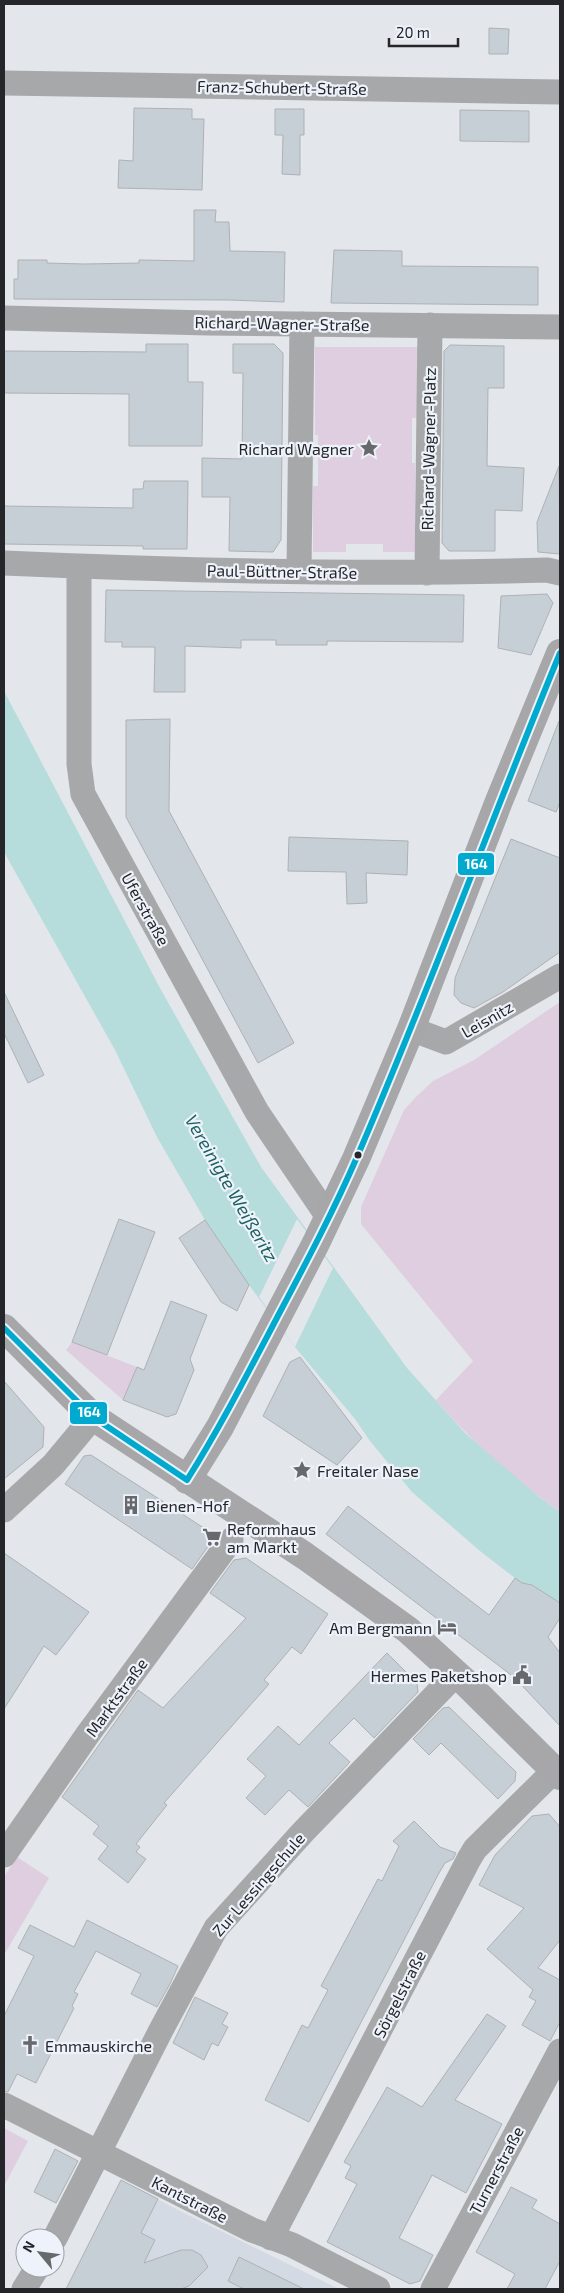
<svg xmlns="http://www.w3.org/2000/svg" width="564" height="2293" font-family="'Exo 2',sans-serif">
<style>
.built{fill:#d4dae3}
.green{fill:#dfcee0}
.water{fill:#b6dcdb}
.pier{fill:#e3e6ea}
.building{fill:#c6cfd5;stroke:#aeb1b4}
.lines{fill:none;stroke-linecap:round;stroke-linejoin:round}
.street{stroke:#a7a8a9;stroke-width:25}
.secondary{stroke:#a7a7a9;stroke-width:28}
.bus-1-casing{stroke:#eef2fa;stroke-width:10}
.bus-1{stroke:#00a9ce;stroke-width:6}
.bus-dot{fill:#242629;stroke:#eef2fa;stroke-width:2}
.labels{text-anchor:middle;dominant-baseline:central;stroke-width:4.5;stroke-linejoin:round;paint-order:stroke}
.street-label{font-size:16px;fill:#242629;stroke:#eef2fa}
.poi-label{font-size:16px;fill:#242629;stroke:#eef2fa;text-anchor:start}
.water-label{font-size:18px;font-style:italic;fill:#1b6260;stroke:#eef2fa}
.line-badge{stroke:#eef2fa;stroke-width:2}
.badge-label{font-size:14px;text-anchor:middle;font-weight:bold;fill:#fff}
</style>
<rect width="100%" height="100%" fill="#e3e6ea"/>
<path class="built" d="M121 2180 182 2212 339 2289H66Z"/>
<path class="green" d="M315 347H418L417 418H412V463H415V552H383V544H346V552H313V486H318V435H315Z
M560 1002V1512C514 1480 472 1442 436 1400L473 1361 361 1224V1207L404 1110 417 1096 433 1081 474 1060Z
M72 1342 137 1367 123 1400 66 1350Z
M17 1857 49 1878 4 1955V1877Z
M4 2128 28 2141 4 2186Z"/>
<path class="water" d="M4 691 161 990 261 1167 407 1368 465 1433 539 1497 560 1512V1603L532 1585 522 1583 515 1578 480 1551 412 1492 370 1441 355 1419 295 1347 249 1285 205 1220 157 1137 115 1050 4 852Z"/>
<path class="pier" d="M297 1219 333 1268 295 1347 259 1297Z"/>
<path class="building" d="M489 28 509 29 508 54H489Z
M134 108 192 109V119H204L202 190 118 188 119 160 133 161Z
M275 109H304V135H300V175L282 174 283 135H275Z
M460 110 529 111V142L460 141Z
M194 210H216L215 222H229L230 251 285 252 284 302 228 300 14 299V279H18V260H47V263L84 264 139 263V260L194 261Z
M334 250 402 251V266L538 267V305L331 303Z
M146 344H188V382H203L202 446H129V394L4 393V351L146 352Z
M233 344H274L283 353 281 540 273 552 229 551 230 497H202V458L242 459 243 373H233Z
M450 345 504 346V388H488L487 466 524 468 522 511 495 510V551H449L442 543 444 351Z
M559 466 560 554 538 552 537 522Z
M144 481H188L187 549H143V546L4 544V506L133 508V489H143Z
M106 590 464 595 463 642 327 641V645H276V640H241V648L185 646V692H154L155 647H122V642H105Z
M547 594 553 603 531 655 498 648 501 596Z
M170 719 169 811 294 1043 258 1063 126 817V720Z
M559 721 560 802 556 812 528 801Z
M289 837 408 841 407 875 366 873 367 903 347 904 346 872 288 871Z
M511 839 560 858V952L503 992 474 1008 461 1003 454 995 455 978Z
M4 992 44 1075 28 1083 4 1033Z
M119 1219 155 1232 107 1355 72 1342Z
M205 1220 249 1285 237 1311 221 1302 179 1238Z
M171 1301 207 1315 190 1359 194 1370 176 1414 167 1417 123 1400 137 1367 144 1370Z
M300 1357 362 1438 337 1465 263 1416 290 1362Z
M4 1381 44 1427 43 1447 4 1479Z
M91 1455 210 1532 212 1541 192 1569 65 1484 84 1456Z
M348 1506 489 1615 515 1578 522 1583 532 1585 560 1603V1618L548 1637 560 1653V1726L515 1678 326 1534Z
M4 1553 89 1612 56 1655 44 1646 4 1709Z
M246 1558 328 1614 301 1654 292 1647 264 1680 269 1684 164 1803 167 1805 136 1844 140 1847 136 1852 146 1859 128 1883 98 1859 108 1846 93 1834 99 1826 62 1797 138 1690 163 1708 246 1618 210 1593 234 1560Z
M387 1653 417 1683 418 1692 374 1738 354 1718 329 1743 350 1762 308 1807 289 1790 265 1815 246 1798 266 1776 247 1759 278 1726 299 1745Z
M449 1707 516 1772 515 1781 498 1799 441 1743 429 1755 413 1739 443 1708Z
M549 1814 560 1827V1940L538 1968 560 1980V2022L550 2041 522 2025 536 2001 529 1997 533 1990 487 1949 524 1908 479 1885 495 1855 532 1816Z
M414 1821 440 1847 456 1853 453 1859 445 1863 439 1873 309 2122 265 2100 302 2025 308 2028 328 1990 321 1986 378 1879 382 1881 399 1846 393 1841Z
M87 1920 178 1966 170 1984 157 2007 131 1994 141 1974 96 1951 74 1992 78 1994 72 2006 74 2008 36 2083 17 2074 8 2092 4 2091V2016L34 1956 18 1948 30 1925 74 1947Z
M195 1997 228 2013 222 2024 228 2027 218 2046 212 2043 204 2060 173 2043Z
M487 2014 506 2026 455 2100 502 2124 466 2193 432 2175 399 2238 433 2255 420 2281 410 2284 327 2242 357 2184 345 2178 351 2166 344 2162 387 2087 422 2107Z
M55 2149 78 2161 56 2203 34 2192Z
M121 2180 158 2199 141 2233 155 2240 144 2263 181 2250H192L201 2255 208 2267 189 2286 181 2289H66Z
M511 2187 537 2200 532 2208 560 2224V2261L545 2289H507L515 2274 476 2252Z
M239 2257 304 2289H244L228 2281Z"/>
<g class="lines">
<path class="street" d="M4 83 560 92
M4 318 209 323 560 327
M4 563C185 571 366 575 547 570L560 573
M79 566V764L83 794 257 1112 328 1217
M299 571 302 324
M427 573 430 325
M411 1029 446 1042 560 976
M4 1510 53 1465 93 1417
M4 1855 88 1734 231 1540
M4 2105 252 2230 292 2245 378 2289
M55 2238 161 2030 216 1928 303 1832 456 1674
M271 2238 469 1859 475 1849 555 1770
M24 2289 37 2268
M433 2289 560 2051"/>
<path class="secondary" d="M4 1328 93 1417 305 1556 408 1630 463 1680 560 1776
M187 1480 220 1427 316 1243 356 1159 411 1029 499 801 560 653"/>
<g class="bus-1-casing">
<path id="bus-1" d="M4 1328 93 1417 187 1480
M187 1480C221 1426 250 1369 280 1312 307 1261 334 1210 357 1157 429 991 491 820 560 653"/>
</g>
<use href="#bus-1" class="bus-1"/>
</g>
<defs>
<g id="sight-bare" transform="scale(1.5)"><path d="M0-6L1.8-2.2L6-1.7L2.9 1.2L3.7 5.4L0 3.3L-3.7 5.4L-2.9 1.2L-6-1.7L-1.8-2.2Z" fill="#67696d" stroke="#eef2fa" stroke-width="2.5" paint-order="stroke"/></g>
<g id="building-bare" transform="scale(1.5)"><path d="M-4-6H4V6H1V3H-1V6H-4ZM-2.5-4.3h1.7v1.8h-1.7ZM.8-4.3h1.7v1.8H.8ZM-2.5-1h1.7V.8h-1.7ZM.8-1h1.7V.8H.8Z" fill="#67696d" stroke="#eef2fa" stroke-width="2.5" paint-order="stroke"/></g>
<g id="supermarket-bare" transform="scale(1.5)"><path d="M-6-5.5h2.5l.6 2H6L4.5 2H-2.5L-4.4-4H-6ZM-1.5 3.2a1.3 1.3 0 1 0 .1 0ZM3 3.2a1.3 1.3 0 1 0 .1 0Z" fill="#67696d" stroke="#eef2fa" stroke-width="2.5" paint-order="stroke"/></g>
<g id="hotel-bare" transform="scale(1.5)"><path d="M-6-4.5h1.5V1H6V5H4.5V3h-9V5H-6ZM-4 0a1.8 1.8 0 1 1 3.6 0ZM.5 0V-2.5h3Q6-2.5 6 0Z" fill="#67696d" stroke="#eef2fa" stroke-width="2.5" paint-order="stroke"/></g>
<g id="civic-bare" transform="scale(1.5)"><path d="M-.6-6.5H3V-4.5H.6V-3L4-1V1h2V6H-6V1h2V-1L-.6-3ZM-1.2 2.5V6h2.4V2.5Z" fill="#67696d" stroke="#eef2fa" stroke-width="2.5" paint-order="stroke"/></g>
<g id="church-bare" transform="scale(1.5)"><path d="M-1.2-6h2.4v3.5h3.3v2.4h-3.3V6h-2.4V-.1h-3.3v-2.4h3.3Z" fill="#67696d" stroke="#eef2fa" stroke-width="2.5" paint-order="stroke"/></g>
</defs>
<g fill-rule="evenodd">
<use href="#sight-bare" x="369" y="448"/>
<use href="#sight-bare" x="302" y="1470"/>
<use href="#building-bare" x="131" y="1505"/>
<use href="#supermarket-bare" x="212" y="1537"/>
<use href="#hotel-bare" x="447" y="1627"/>
<use href="#civic-bare" x="522" y="1675"/>
<use href="#church-bare" x="30" y="2045"/>
</g>
<circle class="bus-dot" cx="358" cy="1155" r="4.5"/>
<g class="labels">
<g class="street-label">
<text transform="translate(282 87) rotate(1)">Franz-Schubert-Straße</text>
<text transform="translate(282 323) rotate(1)">Richard-Wagner-Straße</text>
<text transform="translate(428 449) rotate(-89)">Richard-Wagner-Platz</text>
<text transform="translate(282 571) rotate(1)">Paul-Büttner-Straße</text>
<text transform="translate(146 909) rotate(61)">Uferstraße</text>
<text transform="translate(487 1019) rotate(-30)">Leisnitz</text>
<text transform="translate(116 1697) rotate(-54)">Marktstraße</text>
<text transform="translate(258 1884) rotate(-49)">Zur Lessingschule</text>
<text transform="translate(399 1994) rotate(-63)">Sörgelstraße</text>
<text transform="translate(496 2170) rotate(-62)">Turnerstraße</text>
<text transform="translate(190 2199) rotate(27)">Kantstraße</text>
</g>
<g class="poi-label">
<text x="354" y="448" text-anchor="end">Richard Wagner</text>
<text x="317" y="1470">Freitaler Nase</text>
<text x="146" y="1505">Bienen-Hof</text>
<text x="227" y="1528">Reformhaus<tspan x="227" dy="18">am Markt</tspan></text>
<text x="432" y="1627" text-anchor="end">Am Bergmann</text>
<text x="507" y="1675" text-anchor="end">Hermes Paketshop</text>
<text x="45" y="2045">Emmauskirche</text>
</g>
<g class="water-label">
<text transform="translate(232 1188) rotate(60)">Vereinigte Weißeritz</text>
</g>
</g>
<g class="line-badge">
<rect x="457" y="852" width="38" height="24" rx="5" fill="#00a9ce"/>
<rect x="69" y="1401" width="39" height="24" rx="5" fill="#00a9ce"/>
</g>
<g class="badge-label">
<text x="476" y="869">164</text>
<text x="89" y="1417">164</text>
</g>
<rect width="564" height="2293" fill="none" stroke="#242629" stroke-width="10"/>
<g transform="translate(40 2253) rotate(299)"><circle r="24" fill="#eef2fa" stroke="#9da0a6"/>
<path d="M0-4L9 19L0 12L-9 19Z" fill="#67696d"/>
<text y="-8" font-size="14" font-weight="bold" text-anchor="middle" fill="#242629">N</text>
</g>
<path d="M389 38v8h69v-8" fill="none" stroke="#242629" stroke-width="2.5"/>
<text x="396" y="38" font-size="15" fill="#242629" stroke="#eef2fa" stroke-width="4" paint-order="stroke">20 m</text>
</svg>
